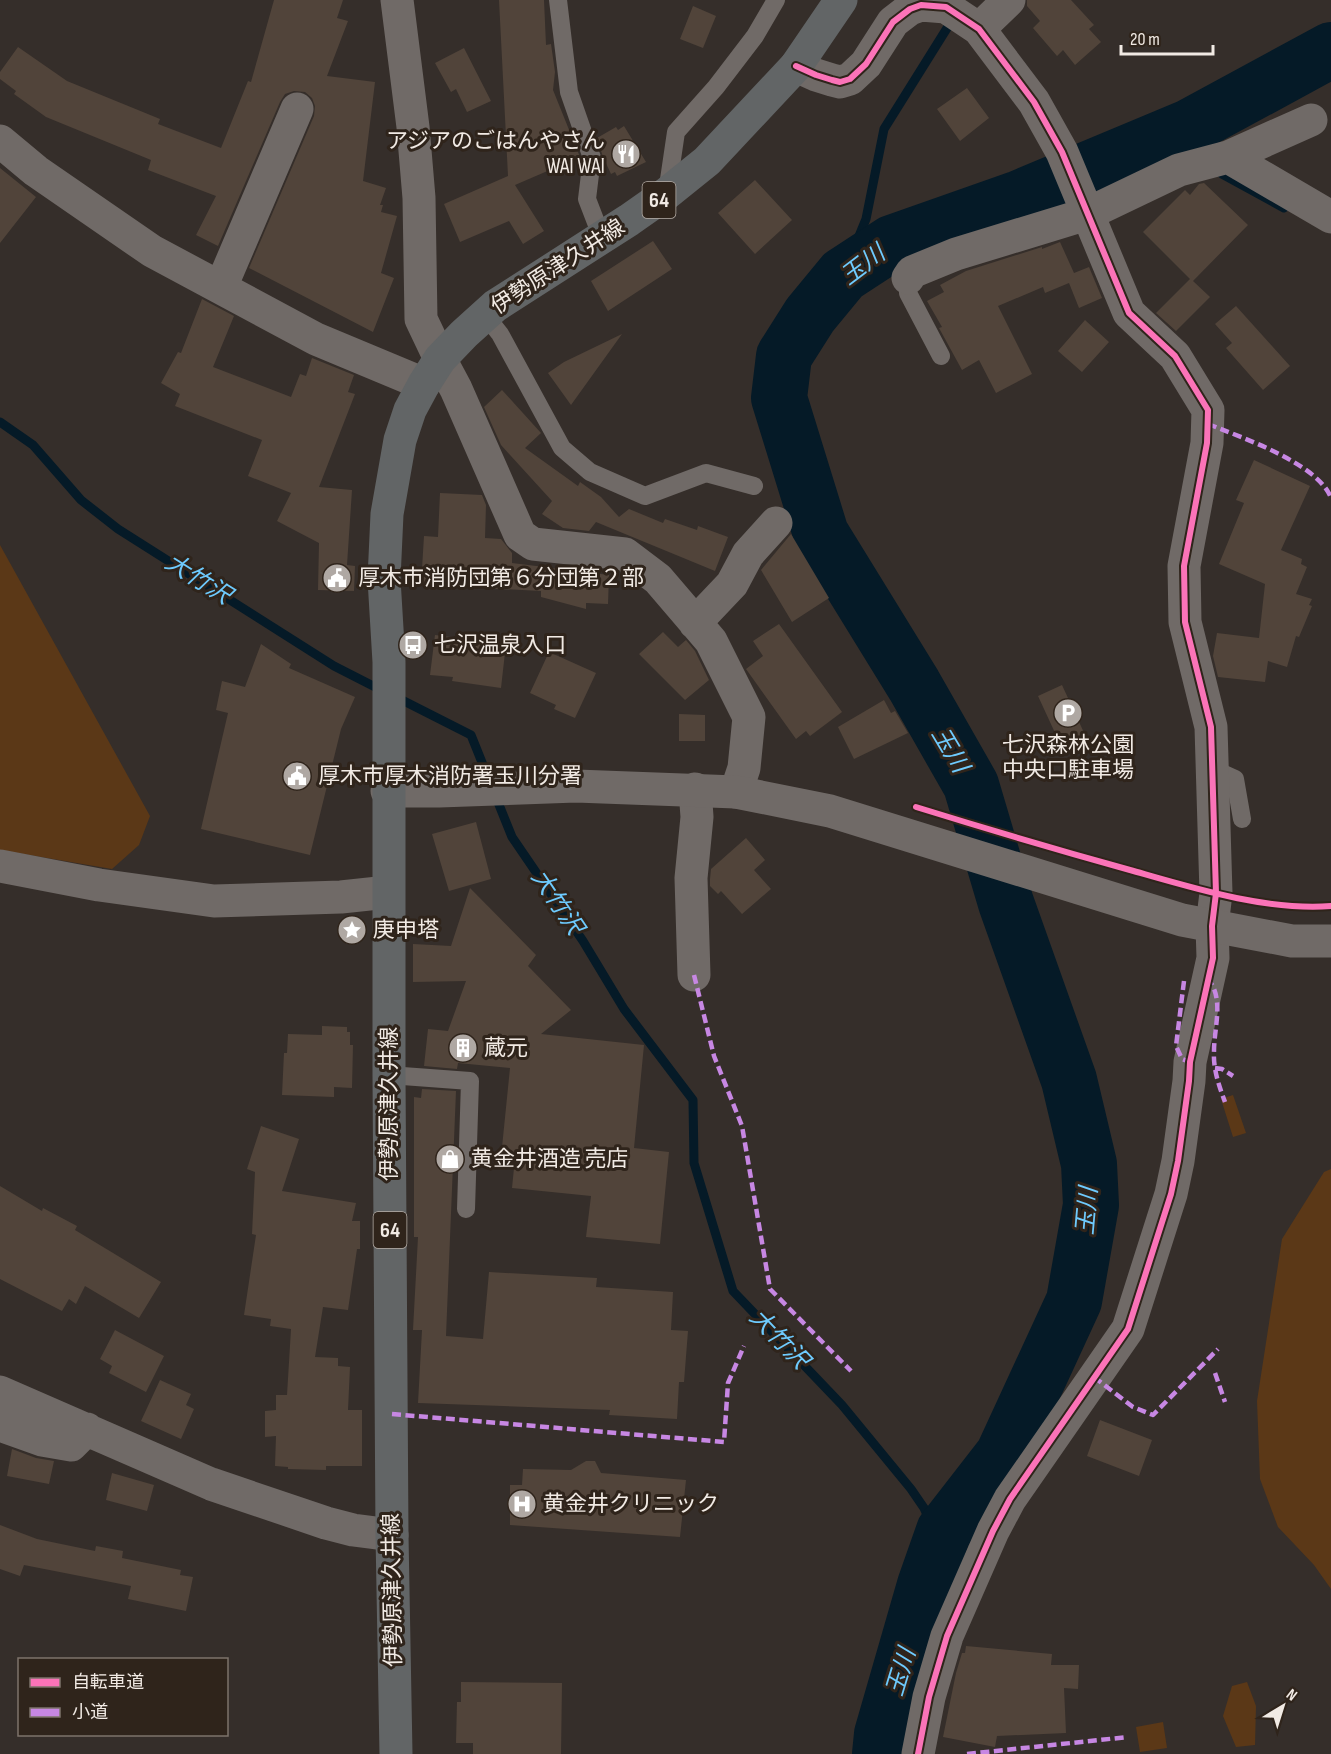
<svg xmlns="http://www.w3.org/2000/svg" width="1331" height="1754" font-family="'Sofia Sans Condensed','Noto Sans JP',sans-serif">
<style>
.green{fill:#5b3817}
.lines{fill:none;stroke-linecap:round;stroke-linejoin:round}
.stream{stroke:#051a27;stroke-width:9}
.river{stroke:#051a27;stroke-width:56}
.building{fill:#51443a}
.service{stroke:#706a67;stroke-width:18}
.minor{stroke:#706a67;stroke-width:33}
.tertiary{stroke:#706a67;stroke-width:33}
.primary{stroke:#626566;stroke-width:33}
.quiet{stroke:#c787e3;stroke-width:4.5;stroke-dasharray:9 4.5;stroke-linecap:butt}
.cycleway-casing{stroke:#2f241b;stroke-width:10}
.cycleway{stroke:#fb73b8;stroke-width:6}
.labels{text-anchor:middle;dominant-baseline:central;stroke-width:6;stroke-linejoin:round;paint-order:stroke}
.shield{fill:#2f241b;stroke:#b7afa8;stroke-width:1.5}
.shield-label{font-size:21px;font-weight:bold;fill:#f1eae4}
.poi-label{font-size:22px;fill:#f1eae4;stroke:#2f241b;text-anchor:start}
.street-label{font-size:22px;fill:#f1eae4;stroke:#2f241b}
.water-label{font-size:24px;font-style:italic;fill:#6ecbfe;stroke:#2f241b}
</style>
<rect width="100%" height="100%" fill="#352e2a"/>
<path class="green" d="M0 545 150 816 139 845 112 869 0 850Z
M1233 1095 1246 1133 1233 1137 1221 1099Z
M1331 1169V1589L1314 1565 1278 1527 1260 1479 1257 1401 1282 1239 1324 1172Z
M1247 1682 1256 1706 1255 1745 1236 1747 1223 1716 1232 1686Z
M1163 1722 1167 1748 1140 1752 1136 1727Z"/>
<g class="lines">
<path class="stream" d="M1182 129 1193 149
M1222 174 1284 208
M843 275 866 219 884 129 954 17
M0 422 33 445 81 500 118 529 334 666 381 690
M396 697 471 735 512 837 583 941 624 1009 693 1100 694 1163 733 1291 842 1405 911 1489 924 1508 928 1517 944 1531"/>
<path class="river" d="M880 1754 882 1734 925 1585 944 1531 1003 1455 1074 1301 1091 1205 1089 1164 1069 1080 1006 903 971 785 914 685 821 534 779 398 784 356 810 315 843 275 892 243 1017 199 1189 127 1331 50"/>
</g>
<path class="building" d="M274 0H343L337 18 348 21 327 76 375 82 363 181 386 188 380 205H383L381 212 397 216 381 273 394 278 373 332 249 268 314 116 315 106 312 98 305 92 294 91 285 94 280 102 218 246 196 235 216 196 148 170 151 160 46 117 14 94 16 91 0 79V72L18 47 67 81 160 119 158 124 221 148 248 81 251 82Z
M499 0H544L546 45 551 44 555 72 553 90 580 157 515 185 544 231 523 244 509 221 460 242 444 204 508 176Z
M1027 0H1071L1094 25 1089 29 1101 42 1075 65 1063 50 1057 56 1033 28 1040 21 1027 6Z
M693 6 716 16 703 48 680 39Z
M464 48 491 101 467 112 456 89 451 92 435 63Z
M967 88 989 118 960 141 937 109Z
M624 126 646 162 617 176 615 172 611 174 603 157 597 138 616 127 618 130Z
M0 168 36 197 0 243Z
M755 180 792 220 755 254 718 213Z
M1204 183 1248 225 1193 281 1210 297 1176 331 1156 313 1190 279 1143 232 1185 190 1190 195 1199 184Z
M653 241 672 269 608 311 591 281Z
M1060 242 1074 273 1089 267 1102 298 1079 308 1069 283 1045 293 1043 287 998 306 1032 374 996 393 979 360 962 370 939 328 942 327 927 301 944 292 940 285 966 271 1042 247V249Z
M202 299 234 316 213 367 291 397 300 374 306 376 312 358 354 375 348 392 355 394 319 487 352 490 347 565 355 566 354 591 318 590 319 543 277 521 291 493 248 476 262 440 175 406 180 394 161 383 178 352 181 353Z
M1236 306 1290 366 1263 390 1226 348 1232 343 1215 324Z
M1085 320 1109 342 1082 372 1058 351Z
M622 334 571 405 548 373 564 362Z
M502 390 541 433 525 448 578 486 580 482 601 497 619 517 629 509 663 523 665 519 697 530 698 526 728 537 715 571 596 522 589 531 563 528 542 514 552 501 501 445 484 407Z
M1254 460 1310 486 1281 550 1302 559 1301 564 1307 567 1296 594 1312 599 1309 605 1312 606 1299 637 1296 636 1287 667 1268 661 1265 682 1218 677 1213 656 1217 633 1259 638 1265 584 1219 564 1244 503 1236 500Z
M440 493 482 495 486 505 485 538 501 539 512 553V563L609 575 608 604 586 603V609L541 597V591L421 585 424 536 438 537Z
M791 534 829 598 792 622 761 570Z
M779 624 842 712 810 736 806 731 796 739 746 669 763 656 753 641Z
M663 632 678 647 686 640 695 651 709 680 685 700 639 654Z
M435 635 506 644 501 688 452 681 453 677 430 675Z
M261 644 291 664 289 668 355 697 341 729 310 855 201 829 228 713 216 710 222 681 245 687Z
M549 652 596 673 575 718 554 709 556 705 530 693Z
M1062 685 1086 737 1062 748 1038 696Z
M884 700 891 713 895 711 908 733 854 759 838 727Z
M679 714 705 715V741H679Z
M476 822 491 879 449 891 432 834Z
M746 838 765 860 754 870 771 889 742 914 721 891 718 894 710 886V879L711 869Z
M470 888 536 955 528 966 571 1010 541 1034 644 1045 634 1148 669 1152 660 1244 586 1237 591 1196 512 1188 514 1168 500 1167 510 1068 458 1063 457 1069 424 1066 428 1029 448 1031 466 981 413 982V944L451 946Z
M322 1026 347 1027V1032H350V1045H353L352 1088 334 1087V1097L282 1095 284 1053H287L288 1034 322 1035Z
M422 1089 456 1091 446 1336 483 1339 489 1272 597 1278 596 1287 673 1292 671 1330 688 1331 684 1382H679L677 1419 609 1415 610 1410 418 1403 422 1330H413L418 1237H414V1097L421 1098Z
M261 1126 299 1139 282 1191 356 1203 352 1221H360V1249H357L348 1310 323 1307 315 1357 338 1358V1366L350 1367 348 1410H362V1466H326V1470L288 1469V1467L275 1466 276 1436 265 1437V1411L276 1410V1395H287L291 1329 270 1326 271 1319 244 1315 256 1235 252 1234 255 1172 247 1169Z
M0 1186 42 1211 43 1208 77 1226 75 1230 161 1282 139 1318 85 1286 76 1304 69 1299 62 1311 0 1279Z
M115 1330 164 1356 146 1392 109 1373 112 1366 100 1359Z
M160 1380 191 1394 186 1405 194 1409 181 1439 141 1421Z
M1100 1420 1152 1440 1139 1476 1087 1456Z
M12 1449 36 1458 54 1461 49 1484 7 1476Z
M586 1461H595L601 1473 686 1480 680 1537 510 1525V1485H522L523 1469 571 1470Z
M112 1473 154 1485 147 1511 106 1500Z
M0 1525 37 1539 95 1551 96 1546 123 1551 122 1558 181 1570 180 1575 193 1577 186 1611 128 1599 131 1586 24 1565 20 1576 0 1569Z
M966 1646 1052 1654 1051 1665H1079L1078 1689 1064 1688 1066 1733 997 1736 995 1747 943 1737 956 1673 962 1653H965Z
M461 1682 562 1683 561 1754H473V1743H456L457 1702H461Z"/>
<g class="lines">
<path class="service" d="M558 0 569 92 592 158 587 199 602 238
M667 193 676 132 716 87 755 36 776 0
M908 278V293L941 356
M485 315 500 334 562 448 590 472 645 496 706 473 754 486
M1213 769 1235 779 1242 819
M389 1075 470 1081 466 1209"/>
<path class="minor" d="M979 29 1009 0
M796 66 816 75 832 80 840 82 850 79 866 64 893 22 910 9 921 5 946 7 979 29 1034 102 1062 152 1129 313 1175 356 1208 410 1207 443 1184 566 1185 622 1211 727 1216 893 1212 926 1213 958 1190 1062 1189 1081 1178 1161 1171 1194 1128 1329 1010 1499 993 1531 947 1636 929 1697 918 1754
M0 141 36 171 152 251 316 339 424 384
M1228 157 1331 217
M908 278 912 272 956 254 1087 214 1179 170 1228 157 1311 120
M221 287 297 109
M440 359 456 389 520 535 533 544 625 554 658 579 711 641 749 717 744 768 736 792
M695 623 732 584 748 554 776 523
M0 866 99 885 214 901 341 897 388 892
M694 975 691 878 697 817 695 789
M0 1392 211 1484 326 1523 353 1530 392 1535
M0 1425 42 1440 71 1445 87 1429"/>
<path class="tertiary" d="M397 0 413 127 419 198 421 319 440 359
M387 791H439L576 786 736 792 830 811 1182 920 1292 941H1331"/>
<path class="primary" d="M396 1754 392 1535 389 1075V662L384 579 387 514 400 440 410 410 424 384 440 359 464 334 495 306 629 220 666 194 707 161 796 66 841 0"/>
<path class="quiet" d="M1208 424C1240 437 1318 463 1331 498
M694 975 714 1056 742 1126 770 1289 851 1371
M1207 978C1225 997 1214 1027 1214 1051 1213 1069 1219 1086 1225 1102
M1184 981 1176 1046 1182 1059 1190 1062
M1215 1068 1222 1069 1233 1076
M1215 1373 1225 1402
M1094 1377 1133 1407 1153 1415 1218 1349
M392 1414 724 1442 728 1383 744 1346
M967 1754 1128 1737"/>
<g class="cycleway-casing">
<path id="cycleway" d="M796 66 816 75 832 80 840 82 850 79 866 64 893 22 910 9 921 5 946 7 979 29 1034 102 1062 152 1129 313 1175 356 1208 410 1207 443 1184 566 1185 622 1211 727 1216 893 1212 926 1213 958 1190 1062 1189 1081 1178 1161 1171 1194 1128 1329 1010 1499 993 1531 947 1636 929 1697 918 1754
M916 807C987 829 1058 850 1130 870 1193 888 1266 911 1331 906"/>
</g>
<use href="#cycleway" class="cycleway"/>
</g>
<defs>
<g id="restaurant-disc" transform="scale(1.5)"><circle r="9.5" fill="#afa8a3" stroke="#2f241b"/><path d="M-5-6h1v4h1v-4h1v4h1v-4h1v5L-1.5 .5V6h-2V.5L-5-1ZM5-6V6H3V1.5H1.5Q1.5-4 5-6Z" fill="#fff"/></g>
<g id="civic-disc" transform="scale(1.5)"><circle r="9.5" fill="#afa8a3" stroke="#2f241b"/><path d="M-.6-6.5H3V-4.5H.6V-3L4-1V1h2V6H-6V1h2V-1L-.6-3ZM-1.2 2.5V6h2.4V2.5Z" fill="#fff"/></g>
<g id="bus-disc" transform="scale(1.5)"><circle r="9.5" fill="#afa8a3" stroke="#2f241b"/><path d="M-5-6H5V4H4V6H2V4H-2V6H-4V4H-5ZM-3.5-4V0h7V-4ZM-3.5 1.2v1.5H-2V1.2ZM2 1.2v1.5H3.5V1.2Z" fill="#fff"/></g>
<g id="parking-disc" transform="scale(1.5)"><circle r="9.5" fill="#afa8a3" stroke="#2f241b"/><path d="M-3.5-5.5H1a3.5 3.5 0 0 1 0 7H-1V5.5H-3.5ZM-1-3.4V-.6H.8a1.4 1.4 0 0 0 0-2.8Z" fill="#fff"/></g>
<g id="sight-disc" transform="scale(1.5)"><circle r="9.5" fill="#afa8a3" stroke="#2f241b"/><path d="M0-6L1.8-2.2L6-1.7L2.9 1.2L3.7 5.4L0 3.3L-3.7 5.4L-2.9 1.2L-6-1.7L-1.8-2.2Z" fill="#fff"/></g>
<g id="building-disc" transform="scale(1.5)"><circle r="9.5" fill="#afa8a3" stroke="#2f241b"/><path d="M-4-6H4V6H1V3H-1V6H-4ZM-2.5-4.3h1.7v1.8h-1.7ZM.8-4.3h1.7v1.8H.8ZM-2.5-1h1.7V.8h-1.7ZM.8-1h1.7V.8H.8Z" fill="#fff"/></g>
<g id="shop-disc" transform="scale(1.5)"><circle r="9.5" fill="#afa8a3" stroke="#2f241b"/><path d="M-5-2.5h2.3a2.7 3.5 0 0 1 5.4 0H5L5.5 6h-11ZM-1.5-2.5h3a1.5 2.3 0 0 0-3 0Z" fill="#fff"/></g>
<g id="hospital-disc" transform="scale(1.5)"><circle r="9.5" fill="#afa8a3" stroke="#2f241b"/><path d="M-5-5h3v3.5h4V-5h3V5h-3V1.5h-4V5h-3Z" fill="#fff"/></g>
</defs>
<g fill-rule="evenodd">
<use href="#restaurant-disc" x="626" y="154"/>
<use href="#civic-disc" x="337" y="578"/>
<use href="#bus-disc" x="413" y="645"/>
<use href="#parking-disc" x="1068" y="713"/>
<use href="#civic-disc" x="297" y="776"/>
<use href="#sight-disc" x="352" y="930"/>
<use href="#building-disc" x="463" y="1048"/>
<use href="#shop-disc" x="450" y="1159"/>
<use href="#hospital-disc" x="522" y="1504"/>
</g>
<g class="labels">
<g class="shield">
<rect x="642.5" y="182" width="33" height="36" rx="4.5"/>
<rect x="373.5" y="1212" width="33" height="36" rx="4.5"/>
</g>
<g class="shield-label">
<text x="659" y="200">64</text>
<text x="390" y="1230">64</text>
</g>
<g class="poi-label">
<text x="605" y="141" text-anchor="end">アジアのごはんやさん<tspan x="605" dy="25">WAI WAI</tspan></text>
<text x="358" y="578">厚木市消防団第６分団第２部</text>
<text x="434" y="645">七沢温泉入口</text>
<text x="1068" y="745" text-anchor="middle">七沢森林公園<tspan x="1068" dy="25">中央口駐車場</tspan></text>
<text x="318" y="776">厚木市厚木消防署玉川分署</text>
<text x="373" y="930">庚申塔</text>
<text x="484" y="1048">蔵元</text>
<text x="471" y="1159">黄金井酒造 売店</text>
<text x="543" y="1504">黄金井クリニック</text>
</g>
<g class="street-label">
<text transform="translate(558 267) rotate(-33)">伊勢原津久井線</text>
<text transform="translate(389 1104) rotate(-90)">伊勢原津久井線</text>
<text transform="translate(393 1590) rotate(-91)">伊勢原津久井線</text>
</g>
<g class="water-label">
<text transform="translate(863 265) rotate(-37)">玉川</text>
<text transform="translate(198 579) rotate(32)">大竹沢</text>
<text transform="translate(950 750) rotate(59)">玉川</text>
<text transform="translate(557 902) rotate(56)">大竹沢</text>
<text transform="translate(1087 1211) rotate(-85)">玉川</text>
<text transform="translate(779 1339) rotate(46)">大竹沢</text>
<text transform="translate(901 1672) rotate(-73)">玉川</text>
</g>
</g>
<rect x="18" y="1658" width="210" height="78" fill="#2f241b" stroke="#7d736b" stroke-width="1.5"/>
<rect x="30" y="1678" width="30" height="9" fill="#fb73b8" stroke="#7d736b" stroke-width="1.5"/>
<text x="72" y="1688" font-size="18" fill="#f1eae4">自転車道</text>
<rect x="30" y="1708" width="30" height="9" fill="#c787e3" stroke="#7d736b" stroke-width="1.5"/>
<text x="72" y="1718" font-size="18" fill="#f1eae4">小道</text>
<g transform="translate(1283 1706) rotate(38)" stroke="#2f241b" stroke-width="4.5" paint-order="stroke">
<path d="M0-4.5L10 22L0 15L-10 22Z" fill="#f1eae4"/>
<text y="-9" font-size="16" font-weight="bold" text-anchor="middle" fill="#f1eae4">N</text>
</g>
<path d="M1121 45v9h92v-9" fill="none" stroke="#f1eae4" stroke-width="3"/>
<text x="1130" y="45" font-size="18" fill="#f1eae4" stroke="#2f241b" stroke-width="4.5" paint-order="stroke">20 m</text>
</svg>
